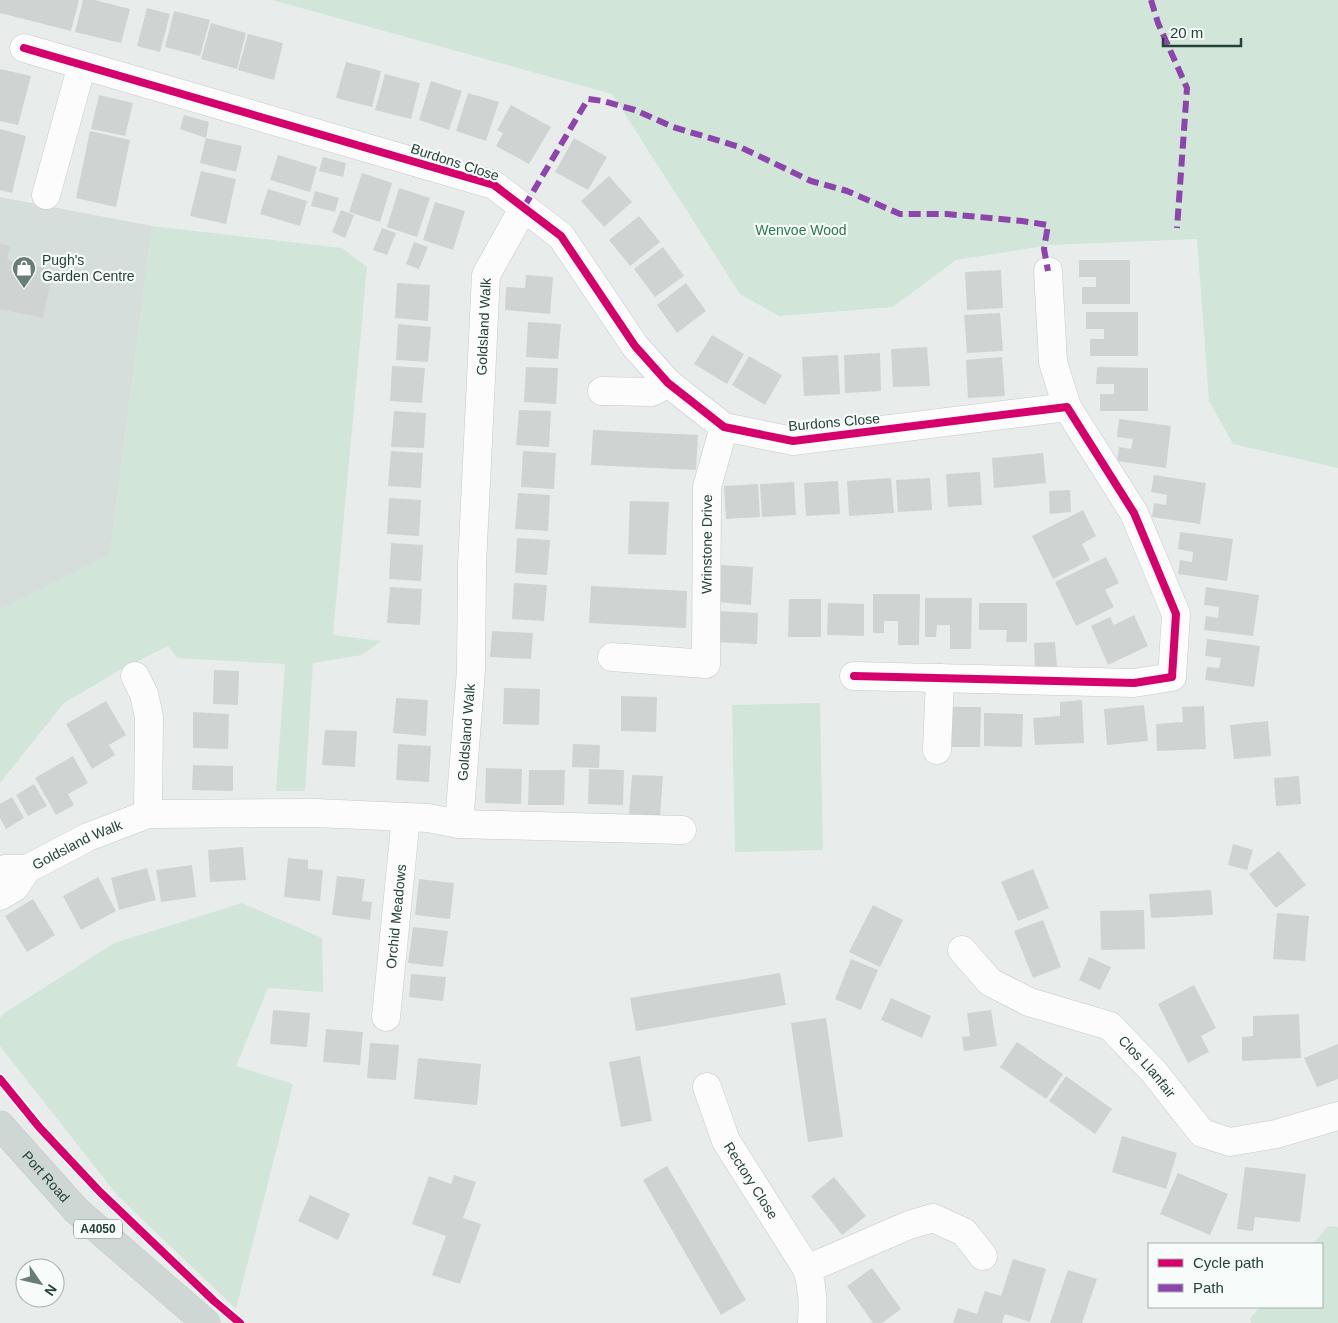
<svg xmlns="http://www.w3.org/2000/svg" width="1338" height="1323" font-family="Helvetica,sans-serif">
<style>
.built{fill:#d6dedb}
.green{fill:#d1e6d8}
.building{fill:#cfd4d2}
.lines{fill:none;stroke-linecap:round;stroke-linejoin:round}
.minor-casing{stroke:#c5cac8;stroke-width:29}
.major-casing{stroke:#c3ccc9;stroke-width:29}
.minor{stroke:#fcfcfc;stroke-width:28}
.major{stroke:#cfd7d5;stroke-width:28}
.quiet{stroke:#8e44ad;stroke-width:6;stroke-dasharray:12 6;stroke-linecap:butt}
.cycleway-casing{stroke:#f7fbf9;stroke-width:11}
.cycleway{stroke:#d6006c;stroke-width:8}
.labels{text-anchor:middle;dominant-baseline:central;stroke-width:4.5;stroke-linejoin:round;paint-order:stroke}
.shield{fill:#f7fbf9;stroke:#637a73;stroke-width:1}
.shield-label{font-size:12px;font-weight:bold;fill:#24423a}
.street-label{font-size:14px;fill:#24423a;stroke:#f7fbf9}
.park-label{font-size:14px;fill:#2d7a4b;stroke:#f7fbf9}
.poi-label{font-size:14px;fill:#24423a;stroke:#f7fbf9;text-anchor:start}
</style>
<rect width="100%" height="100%" fill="#e8edeb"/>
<path class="built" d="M0 197 152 226 110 555 0 610Z"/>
<path class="green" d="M272 0H1338V468L1233 444 1209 401 1197 239 1051 245 956 260 893 307 779 316 740 294 612 94Z
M152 226 342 248 367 267 333 635 381 641 362 655 313 663 305 791H276L285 664 177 658 168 646 122 669 64 703 0 783V610L110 555Z
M820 703 823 850 735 852 732 705Z
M242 903 322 938 323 992 268 988 236 1066 293 1084 236 1309 117 1195 0 1046V1018L3 1014 114 943Z
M1328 1226 1338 1227V1323H1251L1250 1318 1260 1307H1322V1244H1313Z"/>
<path class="building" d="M0 0H79L71 31 0 13Z
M83 0H95L130 9 121 43 75 32Z
M147 8 170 14 160 52 137 46Z
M174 11 210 20 200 56 165 47Z
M211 23 246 33 237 69 201 59Z
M248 34 283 43 274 80 238 70Z
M346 62 381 71 372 107 336 98Z
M0 69 31 76 18 125 0 121Z
M385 74 420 83 411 119 375 110Z
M431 81 462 91 449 130 419 120Z
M468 93 499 102 486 141 456 131Z
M99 95 133 103 125 136 91 129Z
M511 105 551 127 529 164 496 146 503 133 497 130Z
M184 115 209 122 206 138 242 146 236 172 200 163 206 138 180 129Z
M0 129 26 136 12 193 0 190Z
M90 131 130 140 116 207 76 198Z
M574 138 607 157 588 190 555 172Z
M278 155 317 167 310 192 270 180Z
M323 157 346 163 343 177 319 171Z
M201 171 236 179 226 224 190 216Z
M362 173 392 183 380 222 349 212Z
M609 176 632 202 604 227 581 201Z
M399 188 430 198 417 237 387 227Z
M268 189 307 201 300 226 260 214Z
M315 191 339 198 335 212 311 206Z
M435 202 465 211 453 250 423 240Z
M341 210 354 215 345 238 332 232Z
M639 216 660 242 630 266 609 240Z
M382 228 396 233 387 255 373 250Z
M414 242 428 247 419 269 406 264Z
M0 244 10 246 7 260 53 270 43 318 0 309Z
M663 247 684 276 655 297 634 269Z
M1079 260H1130V304H1082V287H1096V277H1079Z
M1001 270 1003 308 967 310 965 272Z
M526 275 553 277 550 314 505 310 506 287 525 288Z
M397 283 430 285 428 321 395 318Z
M686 283 706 311 677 333 657 305Z
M1086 312H1138V356H1090V339H1104V329H1086Z
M1000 313 1003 351 967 353 964 315Z
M528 322 561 324 558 359 526 357Z
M398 324 431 327 428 362 396 360Z
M712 335 744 354 727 384 694 364Z
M927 347 930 386 893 387 891 349Z
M880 353 881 391 845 393 844 355Z
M838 355 840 394 804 396 802 357Z
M749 356 782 375 765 405 732 385Z
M1002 357 1005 396 968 398 966 360Z
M392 366 425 368 422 403 390 401Z
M526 367 558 368 556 404 524 402Z
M1097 367 1148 368V411H1100V394H1114V384H1096Z
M519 410 551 411 549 447 516 445Z
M394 411 426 413 424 448 391 447Z
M1119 419 1171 426 1166 468 1117 461 1119 447 1131 449 1133 439 1117 437Z
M593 430 698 435 696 470 591 465Z
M391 451 423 453 421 488 388 486Z
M523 451 556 453 554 489 521 487Z
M1043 453 1046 483 994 488 992 458Z
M980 472 982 505 948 507 946 474Z
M1154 475 1206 483 1200 524 1152 517 1154 503 1166 505 1167 495 1151 492Z
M891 478 894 513 849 516 847 481Z
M930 478 932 510 898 512 896 480Z
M838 481 840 514 806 516 804 483Z
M794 482 796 515 762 517 760 484Z
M758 484 760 517 726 519 724 486Z
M1070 490 1071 512 1050 514 1049 491Z
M518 493 550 495 548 531 515 529Z
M389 498 421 500 419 536 387 534Z
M630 501 669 502 666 555 628 554Z
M1083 510 1096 536 1082 544 1090 560 1053 579 1032 536Z
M1180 532 1233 539 1227 581 1178 574 1180 560 1192 562 1193 552 1178 549Z
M517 538 550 540 547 575 515 573Z
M391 543 423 545 421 581 389 579Z
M1106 557 1119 583 1105 590 1114 607 1076 626 1055 582Z
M721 565 753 567 751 605 718 602Z
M514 583 547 585 544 621 512 619Z
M591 586 687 591 686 628 589 623Z
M390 587 422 589 420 625 387 623Z
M1206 587 1259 595 1253 636 1204 630 1206 616 1218 618 1219 607 1204 605Z
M873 594H920L919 645H898V621H884V633H873Z
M925 598H972L971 649H950V625H937L936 637H925Z
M789 599H821V637H788Z
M828 603 864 604V636L827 635Z
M979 603H1027V642H1006L1007 630H979Z
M718 611 758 613 757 644 717 642Z
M1134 615 1148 646 1108 665 1091 626 1110 617 1114 625Z
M492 631 533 633 531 659 490 657Z
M1207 639 1260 646 1254 687 1205 680 1207 667 1219 668 1221 658 1205 656Z
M1055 642 1057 666 1035 667 1034 643Z
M214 670 239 671 238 705 213 704Z
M504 688 540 689 539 725 503 724Z
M621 696 657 697 656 732 621 731Z
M396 698 428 700 426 736 393 733Z
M1082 700 1084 743 1035 745 1033 718 1060 716V702Z
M106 701 126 735 109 745 115 755 92 769 66 724Z
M1144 705 1148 741 1107 745 1104 709Z
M1204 706 1206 749 1157 751 1156 724 1183 722 1182 707Z
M952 707H981L980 747H951Z
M193 712 229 714 228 749 193 748Z
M984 713 1023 714 1022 747 984 746Z
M1268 721 1271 756 1234 759 1230 725Z
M325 730 357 731 355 767 322 765Z
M398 744 431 746 429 782 396 780Z
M573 744 600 745 599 768 572 767Z
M73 756 88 783 68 794 74 805 56 815 35 778Z
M193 765 233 766V791L192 790Z
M486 768 522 769 521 804 485 803Z
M589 769 624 770 623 805 588 804Z
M529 770H565L564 805H528Z
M632 775 663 776 660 816 629 814Z
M1299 776 1301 804 1276 806 1274 778Z
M34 784 47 806 28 816 16 795Z
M12 797 24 818 6 829 0 818V804Z
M1233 844 1253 850 1247 870 1228 865Z
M243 847 246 880 210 882 208 850Z
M1279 851 1306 885 1276 908 1249 874Z
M288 858 308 860V869L323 870 320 901 284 897Z
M192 865 196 897 161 902 156 870Z
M147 868 156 900 119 910 111 878Z
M1033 869 1049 908 1018 921 1001 882Z
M337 876 365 879 362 901 372 902 370 920 332 915Z
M98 877 116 911 81 930 63 896Z
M419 879 454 883 450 919 415 915Z
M1211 890 1213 915 1151 918 1149 894Z
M33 899 55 935 27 952 5 916Z
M873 905 903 920 880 967 849 952Z
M1144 910 1145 949 1101 950 1100 911Z
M1277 913 1309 916 1305 961 1273 959Z
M1043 920 1061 967 1033 978 1014 931Z
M413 927 448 931 443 967 408 963Z
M1089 957 1111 967 1100 990 1079 980Z
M851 959 878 970 861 1010 835 999Z
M780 973 786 1005 636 1031 630 998Z
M411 974 446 977 443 1001 409 997Z
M1194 985 1216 1028 1201 1036 1209 1052 1188 1063 1158 1004Z
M891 998 931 1016 922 1038 881 1020Z
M273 1010 310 1013 307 1047 270 1044Z
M991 1010 997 1046 964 1051 962 1037 970 1036 967 1013Z
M1299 1014 1301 1058 1242 1061V1037L1253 1036V1016Z
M826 1018 843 1137 808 1142 791 1023Z
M326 1029 363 1032 360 1065 323 1062Z
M1017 1042 1063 1074 1046 1099 1000 1067Z
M370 1043 399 1045 396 1080 367 1078Z
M1338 1044V1079L1317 1087 1304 1058Z
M640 1056 652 1121 621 1127 609 1062Z
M418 1058 481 1064 477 1105 414 1099Z
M1066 1076 1112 1109 1095 1134 1049 1101Z
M1122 1136 1177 1153 1166 1189 1112 1172Z
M667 1166 746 1300 721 1315 643 1180Z
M1245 1167 1306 1174 1300 1222 1255 1217 1253 1231 1237 1229Z
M1178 1173 1228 1194 1210 1235 1160 1214Z
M454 1175 476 1182 463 1218 481 1224 460 1284 432 1275 446 1236 412 1224 429 1176 451 1184Z
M834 1177 866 1216 842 1235 811 1196Z
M310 1195 350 1214 338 1240 298 1221Z
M1013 1259 1046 1269 1030 1322 1005 1314 1002 1323H953L958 1308 977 1314 985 1291 1001 1296Z
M872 1268 901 1309 882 1323H873L847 1286Z
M1068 1270 1097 1279 1082 1323H1050Z"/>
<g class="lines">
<g class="minor-casing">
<g id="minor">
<path d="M24 48 494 185 561 236 635 346 668 383 724 427 793 441 1067 407"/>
<path d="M46 195 82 65"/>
<path d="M602 391 652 392 668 383"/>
<path id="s1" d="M612 657 706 664 707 487 724 427"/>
<path d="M135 676 144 694 149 717 148 814"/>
<path d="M854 676 1134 683 1172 677 1176 614 1134 513 1067 407 1053 362 1048 271"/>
<path d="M937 750 940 678"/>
<path id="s2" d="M459 824 471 670 472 565 486 275 524 207"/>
<path d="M0 872 5 869H27"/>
<path id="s3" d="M0 896 15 887 27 869 88 837 148 814 316 813 428 818 459 824 682 830"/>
<path id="s4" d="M962 950 990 982 1029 1002 1110 1026 1154 1072 1202 1133 1230 1142 1276 1134 1338 1116"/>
<path id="s5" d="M386 1017 406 817"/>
<path id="s6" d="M707 1087 726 1141 807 1269C813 1287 813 1304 812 1323"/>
<path d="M807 1269 909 1225 933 1218 964 1232 983 1256"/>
</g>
</g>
<g class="major-casing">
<g id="major">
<path id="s7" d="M0 1125 76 1210 206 1323"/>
</g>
</g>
<use href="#minor" class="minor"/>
<use href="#major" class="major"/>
<path class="quiet" d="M1151 0 1158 23 1187 88 1177 228
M524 207 588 99 603 101 635 110 673 127 740 147 811 181 847 191 900 214H947L1022 221 1048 225 1044 249 1048 271"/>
<g class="cycleway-casing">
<path id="cycleway" d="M24 48 494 185 561 236 635 346 668 383 724 427 793 441 1067 407 1134 513 1176 614 1172 677 1134 683 854 676
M0 1079 39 1127 100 1192 214 1301 240 1323"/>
</g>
<use href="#cycleway" class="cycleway"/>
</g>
<defs>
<g id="shop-pin" transform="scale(1.25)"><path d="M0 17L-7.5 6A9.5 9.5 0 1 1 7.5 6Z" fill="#697e78" stroke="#f7fbf9"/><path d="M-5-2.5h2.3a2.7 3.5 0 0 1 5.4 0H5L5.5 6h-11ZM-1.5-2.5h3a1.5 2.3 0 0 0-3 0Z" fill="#fff"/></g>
</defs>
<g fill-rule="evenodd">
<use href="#shop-pin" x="24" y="268"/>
</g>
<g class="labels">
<rect class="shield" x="74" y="1219.5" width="48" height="19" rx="4"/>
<g class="shield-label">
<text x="98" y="1229">A4050</text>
</g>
<g class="street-label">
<text transform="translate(455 162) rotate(18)">Burdons Close</text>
<text stroke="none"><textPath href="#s2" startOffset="498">Goldsland Walk</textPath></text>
<text transform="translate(834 422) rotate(-5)">Burdons Close</text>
<text stroke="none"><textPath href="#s1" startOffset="214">Wrinstone Drive</textPath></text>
<text stroke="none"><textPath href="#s2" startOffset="92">Goldsland Walk</textPath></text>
<text stroke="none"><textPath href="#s3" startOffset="95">Goldsland Walk</textPath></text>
<text stroke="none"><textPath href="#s5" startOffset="101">Orchid Meadows</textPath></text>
<text stroke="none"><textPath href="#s4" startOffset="226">Clos Llanfair</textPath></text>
<text stroke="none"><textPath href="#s7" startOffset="69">Port Road</textPath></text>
<text stroke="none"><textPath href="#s6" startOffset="104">Rectory Close</textPath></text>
</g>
<g class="park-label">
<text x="801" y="230">Wenvoe Wood</text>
</g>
<g class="poi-label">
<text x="42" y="260">Pugh's<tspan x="42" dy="16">Garden Centre</tspan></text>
</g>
</g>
<rect x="1148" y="1243" width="175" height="65" fill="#f7fbf9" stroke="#a3b1ad"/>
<rect x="1158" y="1259" width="25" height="8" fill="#d6006c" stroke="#a3b1ad"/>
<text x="1193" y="1268" font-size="15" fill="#24423a">Cycle path</text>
<rect x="1158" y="1284" width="25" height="8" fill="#8e44ad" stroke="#a3b1ad"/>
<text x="1193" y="1293" font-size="15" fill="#24423a">Path</text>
<g transform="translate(40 1283) rotate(124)"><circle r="24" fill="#f7fbf9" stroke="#a3b1ad"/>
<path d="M0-4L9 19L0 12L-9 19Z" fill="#697e78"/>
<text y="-8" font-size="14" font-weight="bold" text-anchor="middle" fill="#24423a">N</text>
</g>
<path d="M1163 38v8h78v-8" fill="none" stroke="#24423a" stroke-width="2.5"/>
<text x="1170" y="38" font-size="15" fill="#24423a" stroke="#f7fbf9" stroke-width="4" paint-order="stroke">20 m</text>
</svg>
